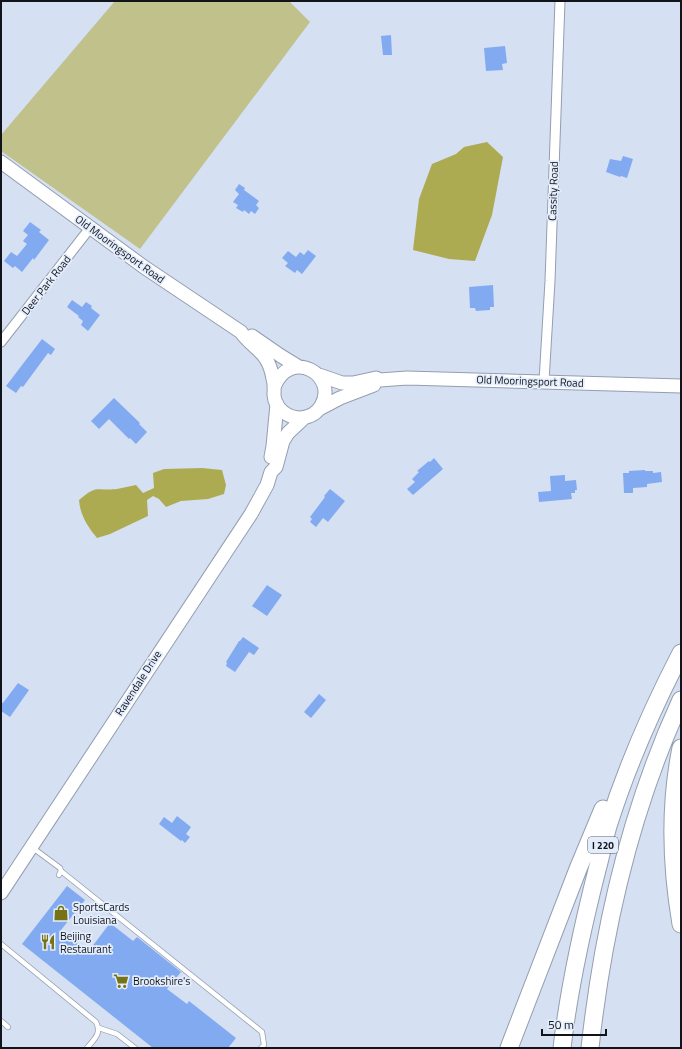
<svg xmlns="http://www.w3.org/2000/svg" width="682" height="1049" font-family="'Titillium Web',sans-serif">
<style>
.green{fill:#c1c18b}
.water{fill:#adab52}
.building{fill:#82aaf0}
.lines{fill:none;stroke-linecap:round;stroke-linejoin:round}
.service-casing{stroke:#949eaf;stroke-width:6}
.minor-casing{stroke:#949eaf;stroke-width:11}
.secondary-casing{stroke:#949eaf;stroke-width:15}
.motorway-casing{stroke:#949eaf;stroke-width:19}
.service{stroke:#fff;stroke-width:4.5}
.minor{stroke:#fff;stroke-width:9}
.secondary{stroke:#fff;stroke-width:13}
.motorway{stroke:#fff;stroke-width:17}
.labels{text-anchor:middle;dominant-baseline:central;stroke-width:3.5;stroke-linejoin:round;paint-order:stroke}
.shield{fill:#e4edfc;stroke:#50565e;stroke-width:1}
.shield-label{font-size:10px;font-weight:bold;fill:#11151b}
.street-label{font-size:11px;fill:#11151b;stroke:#e4edfc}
.poi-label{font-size:11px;fill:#11151b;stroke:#e4edfc;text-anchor:start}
</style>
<rect width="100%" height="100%" fill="#d5e0f2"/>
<path class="green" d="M115 1H289L310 22 140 249 1 151V135Z"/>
<path class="water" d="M487 142 503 157 492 215 475 261 449 259 413 250 419 199 432 164 456 154 464 147Z
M202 468 222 470 226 485 224 494 208 499 181 501 166 507 159 499 153 496 147 500 148 516 110 534 97 538C88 527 80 515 79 500 97 484 96 491 117 489 123 488 130 486 136 485L143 493 154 488 153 473 164 469Z"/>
<path class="building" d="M391 35 392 55H383L381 36Z
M505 46 507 63 502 64 503 70 486 71 484 48Z
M623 156 633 159 627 178 621 176 620 177 606 172 610 159 621 161Z
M239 184 245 188 244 190 259 201 256 205 259 208 255 214 251 211 249 214 244 210 243 212 236 208 238 205 233 202 239 194 235 190Z
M30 222 41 230 39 232 49 240 34 260 33 258 22 272 15 266 13 268 4 261 11 252 17 256 27 244 23 241 28 235 23 231Z
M308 250 316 256 302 274 297 270 295 273 285 266 288 263 282 258 288 251 296 257 300 252 304 255Z
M493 285 494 307H490V310L476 311 475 308H470L469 287Z
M72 300 82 307 86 302 92 306 91 308 100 315 88 331 81 325 83 321 78 317 79 316 67 307Z
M42 339 55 349 51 355 48 353 23 387 21 386 16 393 6 386Z
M114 398 140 423 139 424 147 432 136 444 130 438 129 439 109 419 99 429 91 421Z
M434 458 443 469 413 495 407 489 415 482 412 479 419 472 417 471 429 461 430 462Z
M645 470V471H653V473L661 472 662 482 647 484V487L633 488V493H624L623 473H629V471Z
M565 475V481L576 480 577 490H575V493H571L572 499 539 502 538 492 551 491 550 476Z
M330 489 345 501 328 522 323 518 316 527 310 522 312 519 310 517 325 497 324 496Z
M267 585 282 595 267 616 252 606Z
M243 637 259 648 254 655 249 652 235 672 226 666 227 663 226 662 239 641H240Z
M18 683 29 690 10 717 1 711V702L3 703Z
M319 694 326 700 311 718 304 712Z
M177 816 191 827 186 834 190 837 185 843 182 840 181 841 159 824 164 817 172 823Z
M67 886 85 900 61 930 88 952 110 923 133 941 137 937 181 972 167 989 187 1004 189 1001 236 1038 228 1048H153L22 944Z"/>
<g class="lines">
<g class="service-casing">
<path id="service" d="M33 848 60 868 61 871 59 875
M61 871 262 1032 264 1045 261 1048
M1 944 96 1022C102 1034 94 1039 87 1048
M1 1021 8 1027
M99 1028 117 1034 135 1048"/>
</g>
<g class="minor-casing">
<path id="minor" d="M1 342 90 228
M544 381 550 281 560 1"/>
</g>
<g class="secondary-casing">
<path id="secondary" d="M1 162 144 267 241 332C248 343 260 349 266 359 270 365 272 373 273 379 275 385 274 390 274 395 275 409 288 418 301 418 310 417 317 413 321 406 339 376 291 346 274 387
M252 336 281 356 299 367
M319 375 342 383H353L376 378 380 380 407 378 681 386
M319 409 340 398 374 385
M271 457 273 446 277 404
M1 893 251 514 267 485 271 472 276 467 283 441 288 433 304 418"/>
</g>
<g class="motorway-casing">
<path id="motorway" d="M681 748C669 807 671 865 681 924
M509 1048 578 869 603 809
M562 1048C569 988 582 929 597 870 601 855 604 840 608 826 627 766 652 709 681 653
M590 1048C603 929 631 809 681 700"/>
</g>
<use href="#service" class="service"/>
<use href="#minor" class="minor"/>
<use href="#secondary" class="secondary"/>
<use href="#motorway" class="motorway"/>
</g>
<defs>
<g id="shop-bare" transform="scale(1.2)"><path d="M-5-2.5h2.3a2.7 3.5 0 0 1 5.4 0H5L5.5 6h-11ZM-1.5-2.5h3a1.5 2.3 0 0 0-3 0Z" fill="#767317" stroke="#e4edfc" stroke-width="2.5" paint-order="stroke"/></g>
<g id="restaurant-bare" transform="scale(1.2)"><path d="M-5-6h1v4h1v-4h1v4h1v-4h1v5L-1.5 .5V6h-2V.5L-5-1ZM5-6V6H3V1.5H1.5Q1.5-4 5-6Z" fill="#767317" stroke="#e4edfc" stroke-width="2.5" paint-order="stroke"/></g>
<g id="supermarket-bare" transform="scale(1.2)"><path d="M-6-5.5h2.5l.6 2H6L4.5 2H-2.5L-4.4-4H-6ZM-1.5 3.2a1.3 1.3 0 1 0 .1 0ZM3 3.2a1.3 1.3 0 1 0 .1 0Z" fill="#767317" stroke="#e4edfc" stroke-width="2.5" paint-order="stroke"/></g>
</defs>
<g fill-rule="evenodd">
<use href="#shop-bare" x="61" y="913"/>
<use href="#restaurant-bare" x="48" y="942"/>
<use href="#supermarket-bare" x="121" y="981"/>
</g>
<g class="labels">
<rect class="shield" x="588" y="837" width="30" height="16" rx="3"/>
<g class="shield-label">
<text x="603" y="845">I 220</text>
</g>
<g class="street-label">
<text transform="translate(553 191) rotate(-88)">Cassity Road</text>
<text transform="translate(120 249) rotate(36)">Old Mooringsport Road</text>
<text transform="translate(46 285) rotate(-52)">Deer Park Road</text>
<text transform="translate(530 381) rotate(2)">Old Mooringsport Road</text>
<text transform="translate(138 683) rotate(-57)">Ravendale Drive</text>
</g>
<g class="poi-label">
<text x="73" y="907">SportsCards<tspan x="73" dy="13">Louisiana</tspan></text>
<text x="60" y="936">Beijing<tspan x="60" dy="13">Restaurant</tspan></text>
<text x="133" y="981">Brookshire's</text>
</g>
</g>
<rect width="682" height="1049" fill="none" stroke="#11151b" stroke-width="4"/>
<path d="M542 1029v6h64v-6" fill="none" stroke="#11151b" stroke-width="2"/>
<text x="548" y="1029" font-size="12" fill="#11151b" stroke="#e4edfc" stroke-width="3" paint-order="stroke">50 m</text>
</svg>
